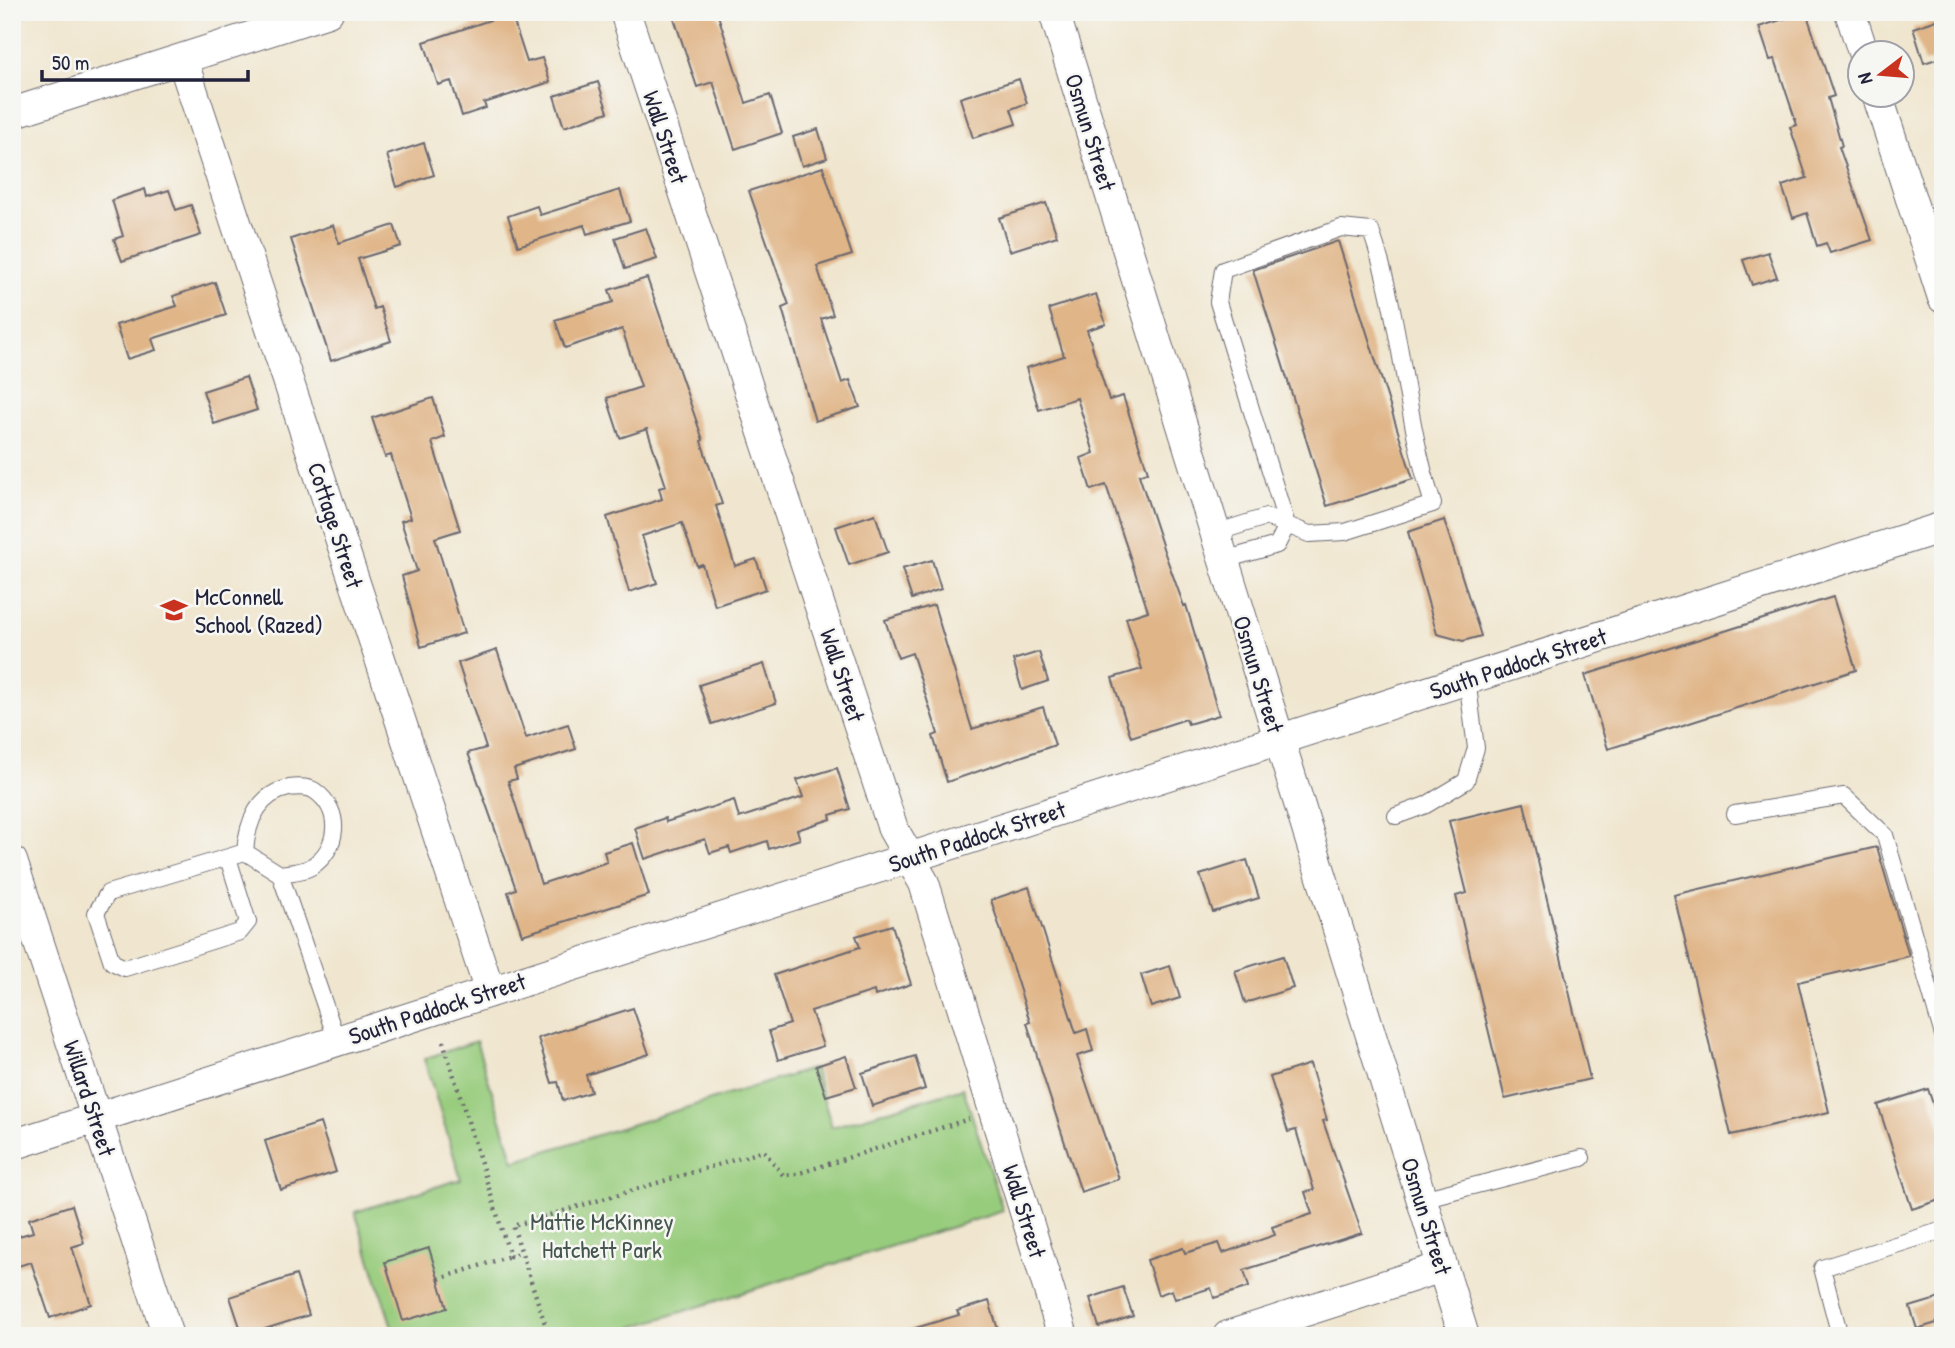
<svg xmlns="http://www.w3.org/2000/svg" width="1955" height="1348" font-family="'Patrick Hand',sans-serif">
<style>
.green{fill:#98cc7d;stroke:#5d775c;stroke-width:2}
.building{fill:#e0b588}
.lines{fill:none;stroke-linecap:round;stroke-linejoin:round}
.service-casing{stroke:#6a676f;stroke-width:18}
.minor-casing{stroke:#6a676f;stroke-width:32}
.path{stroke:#6a676f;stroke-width:4.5;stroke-dasharray:2 5;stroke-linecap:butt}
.service{stroke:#fff;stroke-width:16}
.minor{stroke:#fff;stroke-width:30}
.labels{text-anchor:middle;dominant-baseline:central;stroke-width:5;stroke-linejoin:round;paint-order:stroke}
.street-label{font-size:24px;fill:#22223b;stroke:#f6f6f2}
.poi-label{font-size:24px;fill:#22223b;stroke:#f6f6f2;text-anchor:start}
.park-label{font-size:24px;fill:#45554f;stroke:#f6f6f2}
</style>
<rect width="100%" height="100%" fill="#f6f6f2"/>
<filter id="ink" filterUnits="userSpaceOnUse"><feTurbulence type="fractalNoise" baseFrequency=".0143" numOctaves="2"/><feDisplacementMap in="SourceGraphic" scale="14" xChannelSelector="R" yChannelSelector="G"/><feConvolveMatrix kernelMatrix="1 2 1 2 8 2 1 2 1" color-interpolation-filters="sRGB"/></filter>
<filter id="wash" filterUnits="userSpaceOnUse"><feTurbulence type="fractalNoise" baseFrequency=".00686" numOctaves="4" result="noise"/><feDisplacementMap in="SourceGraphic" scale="28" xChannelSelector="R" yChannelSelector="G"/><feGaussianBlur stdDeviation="1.57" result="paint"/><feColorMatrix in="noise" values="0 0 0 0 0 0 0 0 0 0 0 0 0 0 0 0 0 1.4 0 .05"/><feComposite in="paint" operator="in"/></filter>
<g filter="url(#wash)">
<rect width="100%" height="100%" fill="#f0e6cf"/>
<path class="green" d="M476 1041 514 1161 814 1068 832 1127 963 1088 1003 1211 605 1336H395L355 1212 461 1179 424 1059Z"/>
<g id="blocks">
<path class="building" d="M672 12H717L746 103 770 95 782 133 735 149 713 82 697 87Z
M1806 12 1834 96 1828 98 1842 146 1839 147 1872 240 1830 253 1826 243 1817 246 1807 213 1793 218 1782 186 1807 178 1790 127 1797 125 1775 59 1770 60 1759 27Z
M511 13 527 62 542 58 550 82 484 103 486 108 462 116 451 81 438 85 424 42Z
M1943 18V57L1924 63 1913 28Z
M1019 79 1027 103 1011 109 1016 124 973 138 960 98Z
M598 82 608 112 564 127 554 96Z
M818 129 827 158 802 166 793 137Z
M424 143 434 175 397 187 387 155Z
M823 167 852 255 817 266 833 315 821 319 842 383 850 380 860 407 815 421 782 308 789 305 749 191Z
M145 189 147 197 169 190 176 210 191 205 201 235 122 261 114 239 123 236 112 200Z
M620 190 630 221 587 234 584 225 518 246 508 216 537 206 540 215Z
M1046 203 1057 236 1010 251 999 218Z
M333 225 339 243 394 225 401 246 358 259 374 309 380 307 391 341 331 361 291 239Z
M646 228 657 259 625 269 615 238Z
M1338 241 1413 479 1327 506 1253 270Z
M1768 252 1777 277 1752 285 1743 260Z
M647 278 703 440 701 441 722 504 716 506 735 566 756 559 766 589 715 606 702 564 697 566 682 523 642 536 657 583 629 592 607 517 662 499 659 488 666 486 647 429 620 438 607 398 641 387 622 329 565 348 555 320 613 302 609 290Z
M215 282 226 315 152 339 156 350 127 359 116 325 177 306 173 296Z
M1096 294 1106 324 1087 330 1109 400 1123 396 1148 472 1139 475 1164 551 1184 606 1186 605 1219 715 1188 724 1186 719 1131 737 1112 678 1142 669 1126 618 1148 611 1106 485 1091 490 1081 458 1094 453 1077 398 1039 410 1026 368 1064 356 1049 309Z
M246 377 257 410 214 424 203 391Z
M433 398 445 437 432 442 460 530 435 538 464 633 421 647 402 576 417 571 401 521 411 518 391 455 385 457 372 418Z
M875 514 888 552 849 565 836 527Z
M1444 520 1481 636 1463 641 1437 634 1408 532Z
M932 560 941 589 912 599 902 569Z
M1833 597 1856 670 1608 749 1585 675Z
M934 605 972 729 1043 707 1055 745 947 782 933 736 938 734 912 653 898 658 885 620Z
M497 650 526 738 568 724 576 749 514 769 517 779 508 781 541 884 607 862 604 852 633 843 649 895 522 935 508 892 516 889 468 753 486 748 458 663Z
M1039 652 1048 681 1022 690 1013 660Z
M764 664 776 703 712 724 699 685Z
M837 768 850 809 830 815 831 819 797 830 800 839 769 849 767 841 731 853 729 847 710 853 705 839 645 859 635 828 665 818 666 822 734 800 739 818 803 797 797 780Z
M1524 803 1590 1079 1505 1099 1456 896 1467 893 1449 821Z
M1877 847 1909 956 1798 982 1829 1112 1731 1135 1674 895Z
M1247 860 1259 898 1213 912 1200 875Z
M1029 887 1076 1033 1087 1029 1093 1051 1077 1056 1119 1179 1081 1192 1045 1082 1027 1023 1030 1022 991 900Z
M892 925 911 984 875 996 874 991 811 1011 823 1046 778 1060 769 1031 790 1024 774 975 860 947 856 936Z
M1283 956 1293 988 1245 1003 1235 971Z
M1170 966 1180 998 1151 1007 1141 975Z
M633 1008 649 1054 586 1075 591 1092 563 1101 558 1082 552 1083 538 1038Z
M846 1056 856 1087 826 1096 816 1066Z
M915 1056 925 1089 872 1106 862 1073Z
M1310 1064 1327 1120 1323 1121 1362 1233 1244 1270 1249 1287 1214 1298 1211 1288 1175 1299 1172 1290 1158 1295 1147 1260 1183 1248 1185 1253 1219 1243 1223 1253 1275 1235 1272 1227 1312 1214 1305 1192 1314 1190 1296 1130 1288 1132 1270 1077Z
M1928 1089 1943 1134V1199L1912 1209 1878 1105Z
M320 1123 336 1172 281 1190 265 1141Z
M72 1205 84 1243 72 1247 91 1304 50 1318 31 1262 12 1268V1238L33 1232 29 1219Z
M429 1248 447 1308 403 1321 385 1262Z
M296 1275 309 1315 243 1336 230 1297Z
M1123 1287 1133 1316 1099 1327 1090 1298Z
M1943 1297V1321L1917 1329 1910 1307Z
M989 1301 1000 1336H910L909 1330 959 1315 957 1311Z"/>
</g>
</g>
<g filter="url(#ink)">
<use href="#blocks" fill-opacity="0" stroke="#6a676f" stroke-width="2"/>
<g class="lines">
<g class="service-casing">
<path id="service" d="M1341 228 1371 231C1402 319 1404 415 1433 504L1345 532 1309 534 1287 525 1218 302 1223 270Z
M1215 533 1266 517 1287 525 1277 545 1224 560
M1735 814 1844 796 1885 835 1943 1035
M1396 816 1426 805 1466 781 1476 748 1467 679
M245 852C247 823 258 794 289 788 297 787 309 787 315 791 343 811 339 849 311 867 303 872 290 872 280 874
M228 858 248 922 240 932 125 968 112 962 96 913 108 893 245 852 280 874 337 1041
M1422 1199 1582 1158
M1840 1336 1822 1268 1943 1230"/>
</g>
<g class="minor-casing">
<path id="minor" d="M625 12 893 829 924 883 1063 1336
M1054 12 1464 1336
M1850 12 1863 52
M182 59 490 992
M1877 94 1943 298
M12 113 328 12
M12 861 168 1336
M12 1145 1943 527
M1228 1336 1442 1267"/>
</g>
<path class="path" d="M443 1041 510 1256 522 1252
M439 1279 510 1256
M549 1336 513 1226 764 1151 783 1175 797 1174 969 1119"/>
<use href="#service" class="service"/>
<use href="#minor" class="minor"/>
</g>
</g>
<defs>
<g id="school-bare" transform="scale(2.1)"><path d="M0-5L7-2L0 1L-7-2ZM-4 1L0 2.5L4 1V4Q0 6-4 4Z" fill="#c8321e" stroke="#f6f6f2" stroke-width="2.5" paint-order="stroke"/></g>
</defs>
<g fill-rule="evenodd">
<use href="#school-bare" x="174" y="610"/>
</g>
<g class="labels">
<g class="street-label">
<text transform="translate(1091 132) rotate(73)">Osmun Street</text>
<text transform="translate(666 137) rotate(72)">Wall Street</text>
<text transform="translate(336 525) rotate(72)">Cottage Street</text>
<text transform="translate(1518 663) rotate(-18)">South Paddock Street</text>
<text transform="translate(1259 674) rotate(73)">Osmun Street</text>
<text transform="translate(843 675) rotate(72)">Wall Street</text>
<text transform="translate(977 836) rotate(-18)">South Paddock Street</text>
<text transform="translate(437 1008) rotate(-18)">South Paddock Street</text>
<text transform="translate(90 1098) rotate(72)">Willard Street</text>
<text transform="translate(1025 1211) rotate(73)">Wall Street</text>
<text transform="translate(1427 1216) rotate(73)">Osmun Street</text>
</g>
<g class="poi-label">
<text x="195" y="596">McConnell<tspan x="195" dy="28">School (Razed)</tspan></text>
</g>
<g class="park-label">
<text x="602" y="1221">Mattie McKinney<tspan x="602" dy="28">Hatchett Park</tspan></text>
</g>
</g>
<rect width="1955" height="1348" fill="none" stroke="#f6f6f2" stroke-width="42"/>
<g transform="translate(1881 74) rotate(254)"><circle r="33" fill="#f6f6f2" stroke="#a1a1a9" stroke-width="2"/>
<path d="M0-5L12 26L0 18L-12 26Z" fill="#c8321e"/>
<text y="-10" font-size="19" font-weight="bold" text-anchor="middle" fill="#22223b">N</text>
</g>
<path d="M42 70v10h206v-10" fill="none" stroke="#22223b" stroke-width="3.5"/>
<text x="52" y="70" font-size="21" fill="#22223b" stroke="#f6f6f2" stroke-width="5" paint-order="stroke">50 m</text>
</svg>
